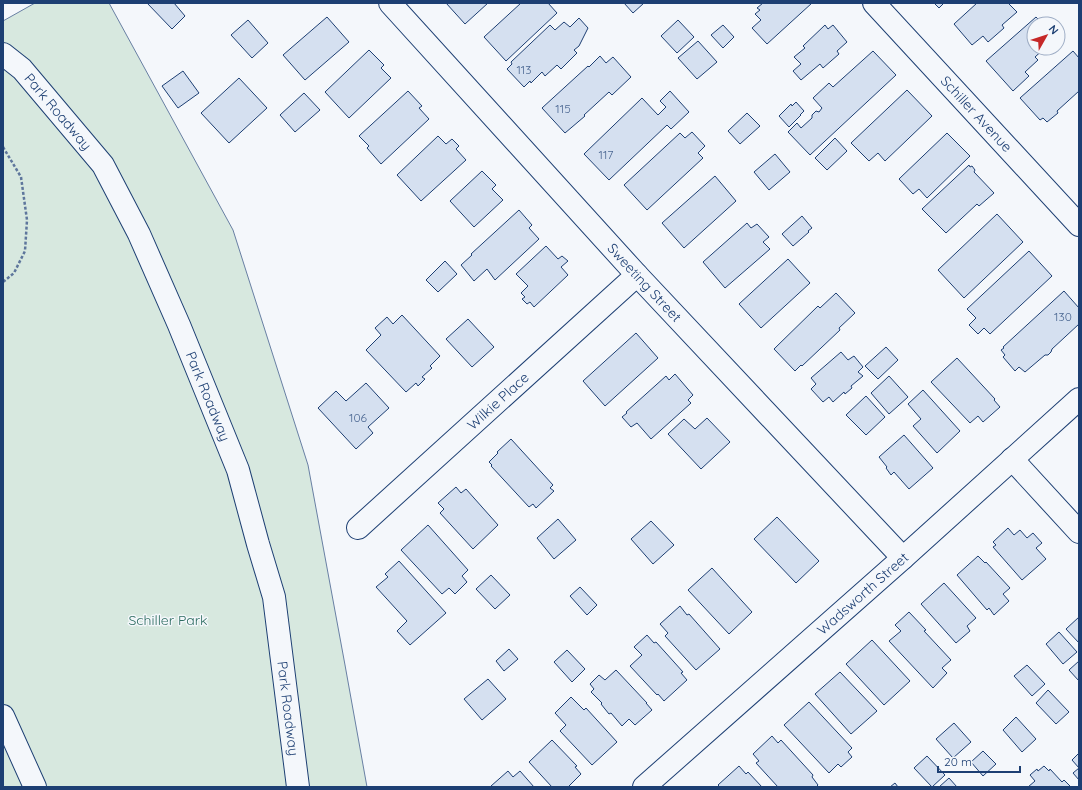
<svg xmlns="http://www.w3.org/2000/svg" width="1082" height="790" font-family="Quicksand,sans-serif">
<style>
.green{fill:#d7e8df;stroke:#687fa3}
.building{fill:#d5e0f0;stroke:#1d3f73}
.lines{fill:none;stroke-linecap:round;stroke-linejoin:round}
.minor-casing{stroke:#1d3f73;stroke-width:24}
.path{stroke:#5e769c;stroke-width:2.5;stroke-dasharray:3 2;stroke-linecap:butt}
.minor{stroke:#f4f7fb;stroke-width:22}
.labels{text-anchor:middle;dominant-baseline:central;stroke-width:3;stroke-linejoin:round;paint-order:stroke}
.number-label{font-size:12px;fill:#4b6792}
.street-label{font-size:14px;fill:#1d3f73;stroke:#f4f7fb}
.park-label{font-size:14px;fill:#2c6c60;stroke:#f4f7fb}
</style>
<rect width="100%" height="100%" fill="#f4f7fb"/>
<path class="green" d="M35 3H109L233 230 308 465 345 665 367 787H3V21Z"/>
<path class="building" d="M147 3H174L185 16 172 29Z
M446 3H488L465 24Z
M521 3H548L557 13 506 61 484 37Z
M624 3H644L633 13Z
M763 3H812L767 44 752 28 761 20 755 14 760 10 757 8Z
M934 3H944L939 8Z
M977 3H1010L1009 4 1017 12 1002 25 1004 28 988 42 983 36 972 45 954 24Z
M327 17 349 42 305 80 283 55Z
M1036 17 1043 24H1034V48H1045L1035 57 1038 60 1025 72 1029 76 1013 91 986 61Z
M579 18 588 28 579 46 574 50 577 53 561 69 557 65 545 76 542 72 531 83 530 81 524 87 507 69 512 64 511 62 550 25 555 30 564 22 570 27Z
M248 20 268 43 252 58 231 35Z
M678 20 694 37 677 53 661 36Z
M723 25 734 37 723 48 711 35Z
M825 25 828 29 833 25 847 42 837 51 839 54 823 68 820 64 801 80 793 71 801 64 794 57 805 48 803 46Z
M698 41 717 62 697 79 678 58Z
M369 50 384 65 381 68 391 78 349 118 325 92Z
M873 51 896 75 810 155 788 132 797 123 801 128 812 118V115L816 111 819 112 822 108 813 98 829 83 833 87Z
M1073 51 1079 58V91L1057 111 1058 113 1047 122 1043 118 1040 120 1020 98Z
M600 56 606 63 613 57 631 77 612 95 609 92 584 115 585 116 565 133 542 108 588 66 589 67Z
M183 71 199 93 178 108 162 86Z
M239 78 267 108 229 143 201 113Z
M907 90 932 116 885 161 878 153 869 161 851 143Z
M408 91 422 106 419 108 429 119 381 164 367 148 369 146 359 136Z
M670 91 689 112 671 129 667 125 609 180 584 154 642 98 658 115 666 107 660 101Z
M304 93 320 110 295 132 280 115Z
M796 102 804 111 800 115H801L789 127 779 116 791 104 792 106Z
M747 113 760 126 740 144 728 131Z
M692 132 705 146 698 153 703 158 647 210 624 185 680 133 685 138Z
M947 133 970 156 927 198 919 189 913 194 899 179Z
M438 136 446 144 452 139 459 146 456 149 466 160 421 201 397 175Z
M835 138 847 151 827 170 815 158Z
M775 154 790 172 769 190 754 172Z
M969 165 970 167 972 166 975 170 974 172 994 193 979 206 977 204 946 233 922 209Z
M482 171 496 185 492 189 503 200 474 227 450 201Z
M715 176 736 201 684 248 662 223Z
M519 210 532 225 529 228 539 239 495 280 487 269 474 281 461 265 472 255 471 254Z
M997 214 1023 242 964 298 938 270Z
M802 216 812 228 808 231 809 232 793 246 782 234Z
M747 223 751 228 757 224 769 237 763 242 770 249 725 288 703 262Z
M546 246 558 259 562 256 568 261 561 267 568 275 534 307 530 302 527 304 522 299 525 297 521 293 528 286 516 274Z
M1029 251 1052 276 990 334 984 328 978 334 969 325 976 318 967 309Z
M788 259 810 283 761 328 739 304Z
M445 261 457 274 438 292 426 280Z
M1064 291 1079 308V324L1052 349 1051 352 1048 355H1045L1025 372 1019 367 1015 371 1003 357 1005 355 1001 350 1004 348 1003 347Z
M836 293 855 313 839 328 840 330 802 366 801 365 795 371 774 349 818 306 820 308Z
M402 315 440 356 430 366 432 368 422 377 425 379 418 386 416 383 406 392 366 350 381 335 375 328 387 317 393 324Z
M468 319 494 347 472 367 446 339Z
M636 333 658 358 605 406 583 381Z
M886 347 898 360 878 379 865 366Z
M841 352 848 360 854 356 863 367 858 372 863 376 851 386 852 388 845 394 844 392 833 402 829 397 823 402 811 389 816 384 811 378Z
M957 358 995 399 994 400 1000 407 983 422 978 416 970 423 931 382Z
M675 374 693 395 688 400 691 403 651 439 637 423 631 427 622 417 627 413 626 412 666 376 669 380Z
M889 376 908 397 889 414 871 393Z
M366 383 389 408 368 427 373 433 356 449 318 408 336 391 346 401Z
M923 390 960 431 937 453 913 426 921 419 908 404Z
M866 396 885 417 866 435 846 415Z
M707 418 730 442 701 469 668 434 684 419 695 429Z
M904 435 933 468 909 489 894 472 891 475 886 468 887 467 879 457Z
M511 439 553 485 550 488 554 491 536 508 533 504 529 507 491 466 492 465 489 462 498 453 497 452Z
M456 487 461 493 466 489 498 525 473 549 440 513 444 509 438 503Z
M777 517 819 561 796 583 754 539Z
M558 519 576 540 554 559 537 538Z
M651 521 674 545 653 564 631 539Z
M428 525 468 570 462 576 467 582 455 594 449 588 442 594 401 550Z
M1008 528 1014 535 1020 530 1027 538 1033 533 1042 543 1036 548 1046 559 1022 580 993 547 996 545 993 542Z
M978 556 985 563 986 562 1010 588 1003 594 1009 601 994 615 989 608 987 610 957 575Z
M399 561 446 613 410 645 397 631 407 621 376 587 388 577 385 574Z
M712 568 752 612 729 634 688 590Z
M491 575 510 595 495 609 476 589Z
M944 583 976 618 967 626 970 631 956 643 921 604Z
M580 587 597 605 587 615 570 596Z
M680 606 687 615 689 614 720 649 696 670 665 636 668 633 660 624Z
M909 612 926 630 924 631 951 660 942 668 947 673 933 688 889 641 901 631 895 625Z
M1079 617V643L1066 629Z
M1059 632 1077 652 1063 664 1046 644Z
M647 635 654 643 656 642 683 672 681 673 687 680 664 701 658 694 657 695 630 666 642 655 634 647Z
M872 640 910 681 884 705 846 664Z
M509 649 518 659 504 671 496 661Z
M567 650 585 669 572 682 554 662Z
M1079 661V681L1069 670Z
M1027 665 1045 684 1032 696 1014 676Z
M616 670 647 703H646L652 710 635 725 629 719 622 726 611 713 609 714 601 704 602 703 591 692 594 689 590 684 599 675 605 680Z
M840 672 877 711 851 734 815 694Z
M488 679 506 699 482 720 464 699Z
M1048 690 1069 712 1056 724 1036 703Z
M571 697 584 710 586 708 617 742 592 765 560 731 566 725 555 713Z
M809 702 852 748 848 752 852 757 841 767 838 764 829 773 784 725Z
M1016 717 1036 739 1022 752 1003 730Z
M954 723 971 742 953 758 936 739Z
M772 736 778 743 781 740 813 775 812 777 818 785 816 787H778L756 763 759 761 753 754Z
M552 740 577 766 575 767 581 774 568 787H552L529 762Z
M983 751 996 764 983 776 971 762Z
M1079 753V780L1073 773 1079 768 1072 760Z
M927 756 945 775 932 787 914 768Z
M739 766 746 774 748 772 762 787H720L718 785Z
M1044 766 1049 771 1050 769 1062 782 1064 780 1071 787H1028L1035 781 1030 775 1037 769 1038 771Z
M508 771 513 777 520 771 534 787H492L491 786Z
M949 778 957 787H939Z
M895 783 898 787H890Z"/>
<g class="lines">
<g class="minor-casing">
<g id="minor">
<path id="s1" d="M390 3 637 275 903 558"/>
<path id="s2" d="M874 3 1079 225"/>
<path id="s3" d="M3 54 22 69 103 165 139 234 179 325 238 470 258 544 274 597 298 787"/>
<path d="M1012 459 1079 532"/>
<path id="s4" d="M358 528 637 275"/>
<path d="M3 716 35 787"/>
<path id="s5" d="M644 787 903 558 1079 399"/>
</g>
</g>
<path class="path" d="M3 147 21 177 27 220 25 251 14 273 3 282"/>
<use href="#minor" class="minor"/>
</g>
<g class="labels">
<g class="number-label">
<text x="524" y="69">113</text>
<text x="563" y="108">115</text>
<text x="606" y="154">117</text>
<text x="1063" y="316">130</text>
<text x="358" y="417">106</text>
</g>
<g class="street-label">
<text stroke="none"><textPath href="#s3" startOffset="80">Park Roadway</textPath></text>
<text stroke="none"><textPath href="#s2" startOffset="151">Schiller Avenue</textPath></text>
<text stroke="none"><textPath href="#s1" startOffset="378">Sweeting Street</textPath></text>
<text stroke="none"><textPath href="#s3" startOffset="404">Park Roadway</textPath></text>
<text stroke="none"><textPath href="#s4" startOffset="189">Wilkie Place</textPath></text>
<text stroke="none"><textPath href="#s5" startOffset="292">Wadsworth Street</textPath></text>
<text stroke="none"><textPath href="#s3" startOffset="728">Park Roadway</textPath></text>
</g>
<g class="park-label">
<text x="168" y="620">Schiller Park</text>
</g>
</g>
<rect width="1082" height="790" fill="none" stroke="#1d3f73" stroke-width="8"/>
<g transform="translate(1046 36) rotate(51)"><circle r="19" fill="#f4f7fb" stroke="#9eadc5"/>
<path d="M0-3L7 15L0 10L-7 15Z" fill="#c62828"/>
<text y="-6" font-size="11" font-weight="bold" text-anchor="middle" fill="#1d3f73">N</text>
</g>
<path d="M938 766v6h82v-6" fill="none" stroke="#1d3f73" stroke-width="2"/>
<text x="944" y="766" font-size="12" fill="#1d3f73" stroke="#f4f7fb" stroke-width="3" paint-order="stroke">20 m</text>
</svg>
